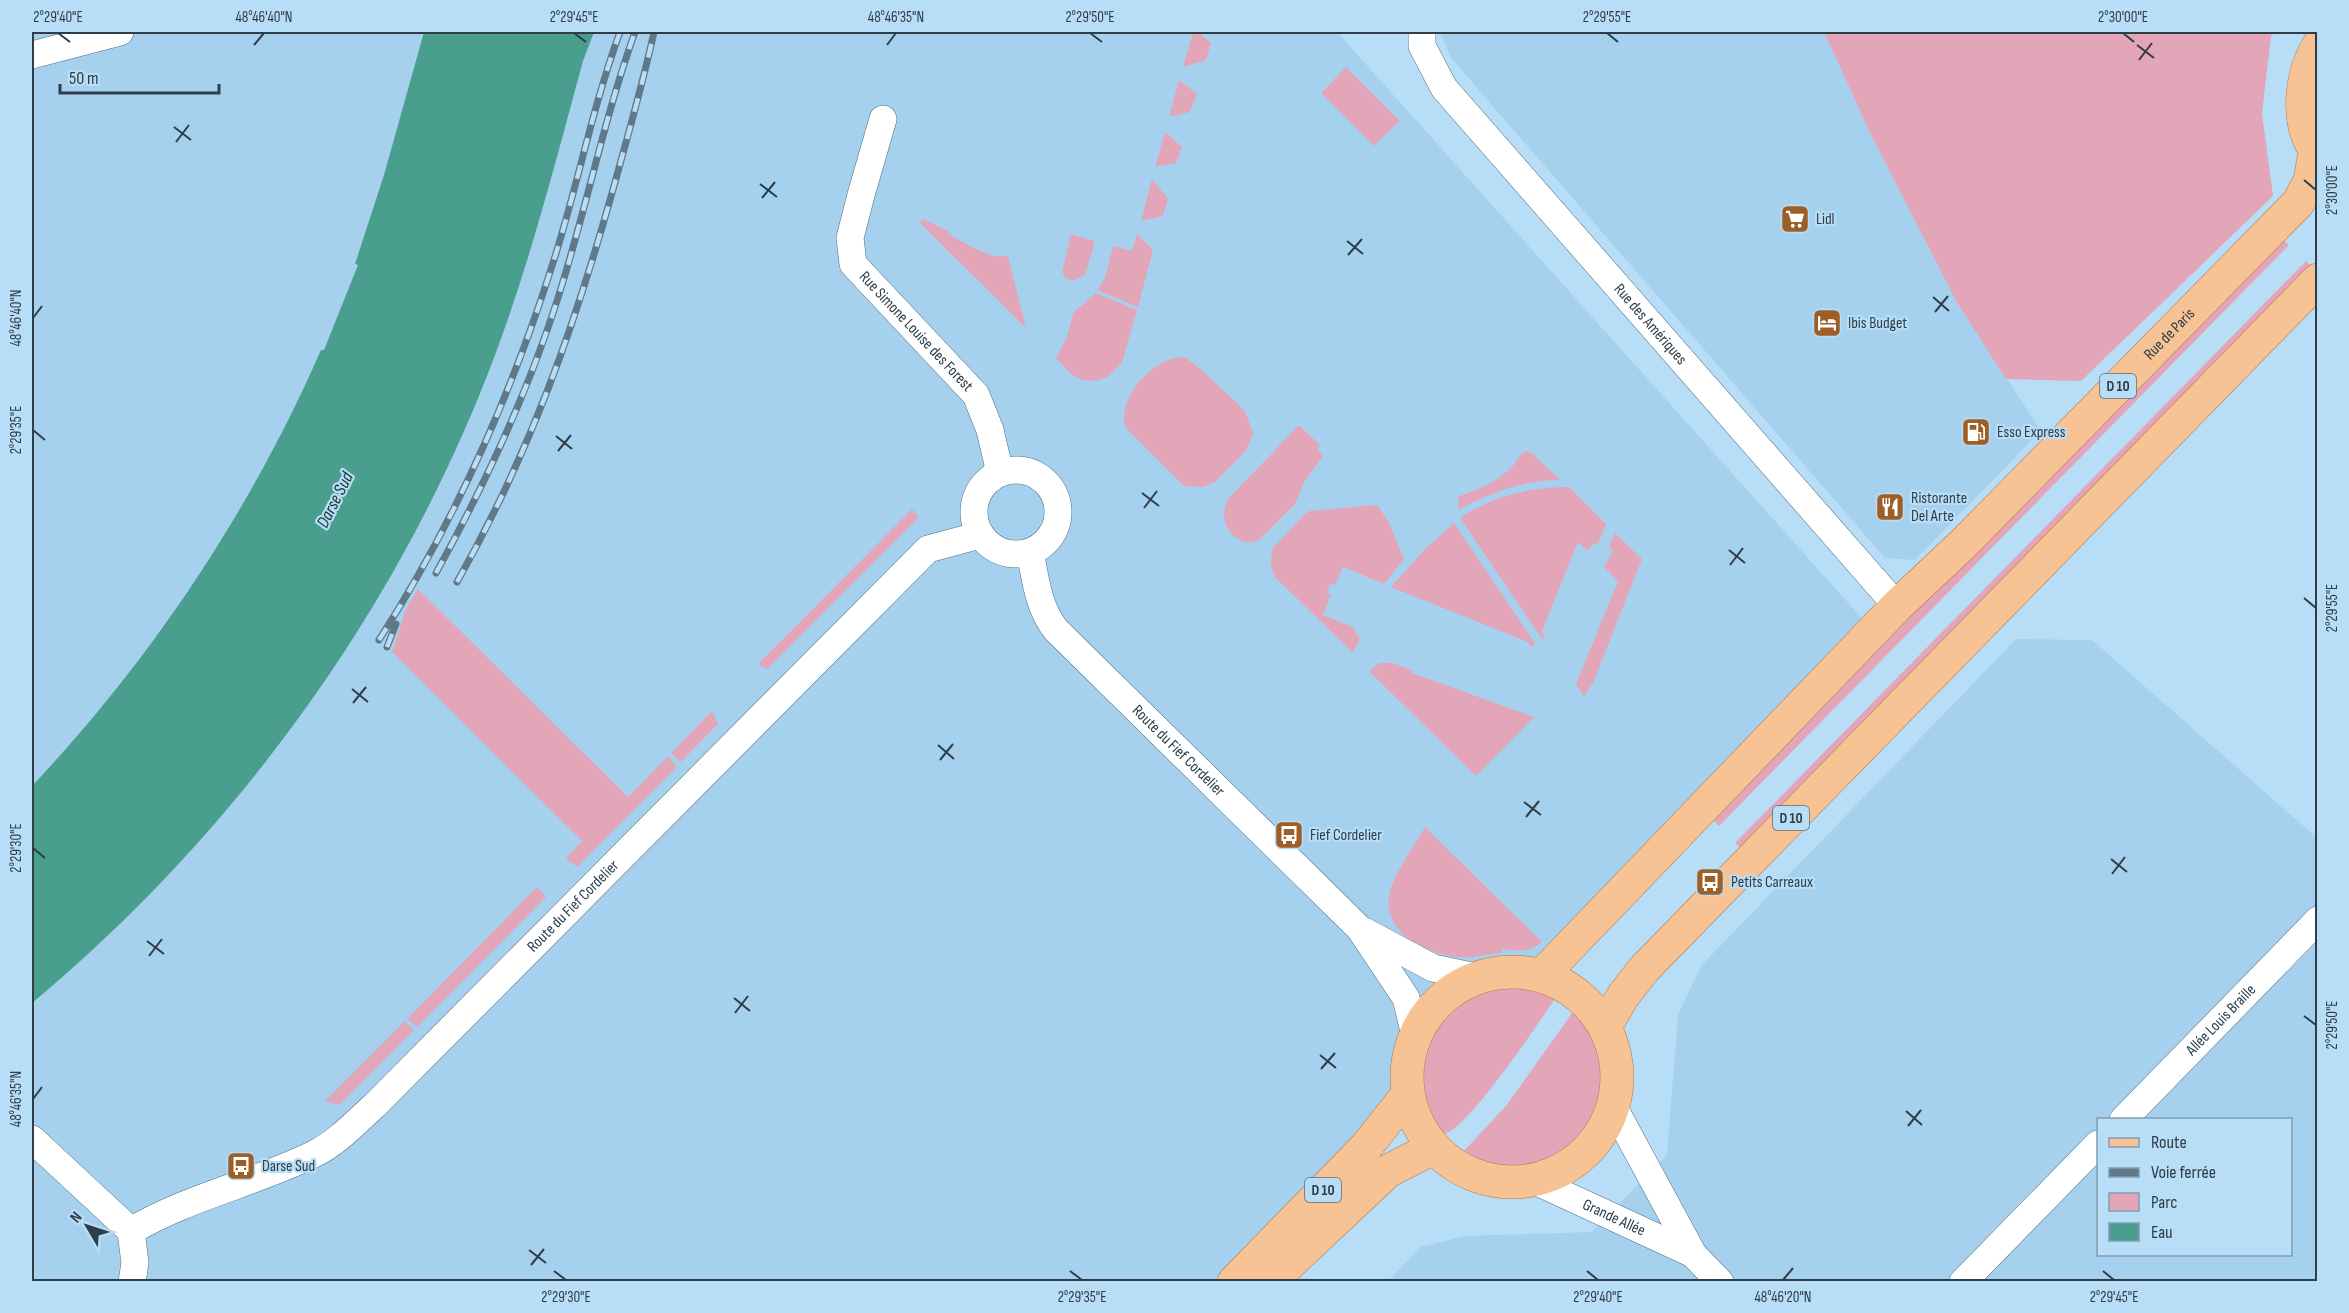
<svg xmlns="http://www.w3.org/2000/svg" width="2349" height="1313" font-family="'Sofia Sans Condensed',sans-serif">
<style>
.built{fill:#a6d1ee;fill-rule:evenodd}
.green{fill:#e3a6b9}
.water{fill:#499e8d}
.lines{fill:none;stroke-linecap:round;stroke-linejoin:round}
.minor-casing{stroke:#4e6f86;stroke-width:28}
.major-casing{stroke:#ad794b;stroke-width:34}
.minor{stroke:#fff;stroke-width:27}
.major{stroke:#f7c294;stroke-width:33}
.rail-casing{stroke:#617887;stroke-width:7}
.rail{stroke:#b8ddf6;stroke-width:4.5;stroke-dasharray:14;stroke-linecap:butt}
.ticks{fill:none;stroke:#2e3d47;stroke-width:2}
.labels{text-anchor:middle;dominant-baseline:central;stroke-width:4.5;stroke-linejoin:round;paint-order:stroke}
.shield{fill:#b8ddf6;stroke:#576d7c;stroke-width:1.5}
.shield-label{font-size:15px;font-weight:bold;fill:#2e3d47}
.poi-label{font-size:16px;fill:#2e3d47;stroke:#b8ddf6;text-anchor:start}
.street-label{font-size:16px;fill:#2e3d47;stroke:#b8ddf6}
.water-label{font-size:18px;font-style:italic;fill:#123932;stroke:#b8ddf6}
.neatline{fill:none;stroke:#2e3d47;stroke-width:2}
.ticks-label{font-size:15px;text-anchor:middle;fill:#2e3d47}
</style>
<rect width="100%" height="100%" fill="#b8ddf6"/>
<path class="built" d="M32 32H1337L1868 625 1221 1281H32Z
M1440 32H1824L1871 135 1956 301 2041 431 1915 560 1885 558 1451 58Z
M2016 639 2092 640 2317 838V1281L1387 1282 1421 1247 1465 1236 1592 1232 1667 1155 1678 1015 1701 966ZM2098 1120H2290V1254H2098Z"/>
<path class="green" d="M1193 32H1198L1211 43 1206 60 1183 67Z
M1824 32H2274L2271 37 2262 113 2273 196 2081 381 2006 379 1956 301 1871 135Z
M1346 67 1400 121 1374 146 1321 93Z
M1179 80 1197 94 1190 112 1169 117Z
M1165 132 1182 147 1176 163 1155 167Z
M1152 179 1168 199 1163 216 1141 221Z
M922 219 949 231 948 234C966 243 988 259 1008 256L1026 328 920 223Z
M1071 234 1095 241 1085 275 1073 281 1066 278 1062 272Z
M1137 234 1153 250 1138 307 1097 290 1105 278 1113 246 1132 251Z
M2279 237 2289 245 1719 826 1710 817Z
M2306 261 2315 270 1744 851 1735 843Z
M1096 293 1137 310 1122 362 1109 376 1096 381 1083 380 1071 374 1056 358 1067 337 1073 313Z
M1184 357 1201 369 1245 411 1253 433 1246 451 1215 482 1203 487 1185 486 1180 482 1126 428C1115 399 1154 356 1184 357Z
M1299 425 1320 445 1317 449 1323 456 1305 481 1295 504 1260 539C1243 550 1224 532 1224 514 1224 510 1226 504 1227 500Z
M1526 451 1532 453 1560 480C1524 480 1489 493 1458 510L1459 496C1479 490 1495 482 1510 469 1516 463 1519 454 1526 451Z
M1569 487 1606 524 1598 544 1594 543 1588 551 1578 542 1542 631 1545 637 1542 639 1460 518C1492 496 1530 487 1569 487Z
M1377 505 1388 521 1404 559 1384 584 1343 567 1335 585 1330 584 1327 593 1331 595 1323 615 1355 628V633L1359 636V642L1352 652 1275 577 1271 565 1272 549 1305 514 1309 511Z
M912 509 919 517 767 669 758 664Z
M1454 523 1535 643 1531 647 1528 642 1391 587 1425 549Z
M1615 533 1642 559 1593 683 1584 696 1576 684 1618 581 1604 567 1613 551 1609 547Z
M418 589 628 797 668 756 677 767 577 867 566 858 582 841 392 652 406 609Z
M1380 663H1393L1412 670V673L1534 717 1476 776 1369 671Z
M712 711 718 724 681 762 671 753Z
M1425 827 1542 942C1528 953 1519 951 1502 949V953C1487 954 1472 959 1457 957 1427 954 1383 933 1389 896 1393 874 1414 846 1425 827Z
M537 887 546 897 417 1027 407 1019Z
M1501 985 1525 986 1557 996C1540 1020 1465 1135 1441 1135 1394 1075 1431 1000 1501 985Z
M1575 1009C1656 1088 1556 1215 1461 1154L1506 1106Z
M405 1021 414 1030 339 1105 325 1101Z"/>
<path class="water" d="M424 32H594L583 61C556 160 531 259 495 355 401 606 237 832 32 1003V786C152 659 251 510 321 350H324L358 265 355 264 384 175Z"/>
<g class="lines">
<g class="minor-casing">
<g id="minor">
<path id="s1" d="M1422 32V46L1444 88 1897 606"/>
<path d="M32 55 120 32"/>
<path id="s2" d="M883 119 861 195 850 238 853 264 976 395 990 430 1000 473"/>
<circle cx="1016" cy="512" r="42"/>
<path id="s3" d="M1030 552C1036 581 1038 607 1056 630L1360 929 1406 998 1415 1035"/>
<path d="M1364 931 1433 968 1476 977"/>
<path d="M1614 1108 1693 1254 1720 1282"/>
<path id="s4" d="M2123 1120 2318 920"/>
<path d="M32 1139 131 1231"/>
<path id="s5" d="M1535 1181 1693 1254"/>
<path id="s6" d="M131 1231C188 1197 255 1183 314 1154 338 1142 356 1122 375 1105L928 549 980 535"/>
<path d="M131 1231 135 1263 132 1282"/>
<path d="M1963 1282 2098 1144"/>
</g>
</g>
<g class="major-casing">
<g id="major">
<path d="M2318 46C2300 77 2295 124 2318 154"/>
<circle cx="1512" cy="1077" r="105"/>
<path id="s7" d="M1542 975 1897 606 1965 542 2298 203 2310 181 2315 151"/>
<path d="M1605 1027 1623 996 1644 969 2318 280"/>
<path d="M1234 1282 1366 1147 1408 1094"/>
<path d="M1270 1282 1388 1171 1433 1148"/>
</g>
</g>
<use href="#minor" class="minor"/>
<use href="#major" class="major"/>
<g class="rail-casing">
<path id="rail" d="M436 573C483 488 525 399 555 307 585 216 603 121 635 32
M457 582C530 453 574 329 614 186 628 135 643 83 654 32
M379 640C454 523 510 398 552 266 577 189 592 108 620 32
M387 647 396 624"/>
</g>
<use href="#rail" class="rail"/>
</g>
<path class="ticks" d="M58 33 70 42M574 33 586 42M1090 33 1102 42M1607 33 1618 42M2123 33 2134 42M254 45 264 33M887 45 896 33M2137 45 2154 58M2139 60 2152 43M174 127 191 140M176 142 189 125M2304 180 2316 190M760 184 777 197M762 198 775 182M1347 241 1363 254M1348 255 1362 239M1933 297 1949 311M1935 312 1948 296M33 318 42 306M33 430 45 440M556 436 572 449M558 451 571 435M1142 493 1159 506M1144 508 1157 491M1729 550 1745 563M1730 565 1743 548M2304 598 2316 608M352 689 368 702M353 703 366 687M938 745 954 759M940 760 953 744M1524 802 1541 815M1526 817 1539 801M33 848 45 858M2111 859 2127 872M2112 874 2125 857M147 941 164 954M149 956 162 939M734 998 750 1011M735 1013 748 996M2304 1016 2316 1025M1320 1055 1336 1068M1321 1069 1335 1053M33 1099 42 1087M1906 1111 1922 1125M1908 1126 1921 1110M529 1250 546 1263M531 1265 544 1249M554 1271 566 1280M1070 1271 1082 1280M1587 1271 1598 1280M2103 1271 2114 1280M1783 1280 1793 1268"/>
<defs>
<g id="supermarket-square" transform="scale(1.5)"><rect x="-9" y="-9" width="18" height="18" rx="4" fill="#9e5f27" stroke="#b8ddf6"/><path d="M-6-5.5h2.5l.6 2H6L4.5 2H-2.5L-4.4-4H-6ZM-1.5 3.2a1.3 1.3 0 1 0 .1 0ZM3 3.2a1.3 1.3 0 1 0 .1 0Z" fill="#fff"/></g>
<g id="hotel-square" transform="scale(1.5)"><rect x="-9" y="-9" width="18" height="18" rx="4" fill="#9e5f27" stroke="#b8ddf6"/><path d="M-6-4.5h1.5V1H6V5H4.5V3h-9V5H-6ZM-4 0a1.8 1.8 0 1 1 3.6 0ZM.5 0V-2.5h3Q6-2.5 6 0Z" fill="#fff"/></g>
<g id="fuel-square" transform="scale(1.5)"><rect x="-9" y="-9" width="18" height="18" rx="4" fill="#9e5f27" stroke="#b8ddf6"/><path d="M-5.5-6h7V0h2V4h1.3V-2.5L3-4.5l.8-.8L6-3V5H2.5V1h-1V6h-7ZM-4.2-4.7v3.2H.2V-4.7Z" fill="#fff"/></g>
<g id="restaurant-square" transform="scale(1.5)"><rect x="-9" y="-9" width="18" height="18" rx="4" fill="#9e5f27" stroke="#b8ddf6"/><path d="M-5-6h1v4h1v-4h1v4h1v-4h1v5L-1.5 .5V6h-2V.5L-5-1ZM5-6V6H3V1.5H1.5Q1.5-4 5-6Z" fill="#fff"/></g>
<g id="bus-square" transform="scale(1.5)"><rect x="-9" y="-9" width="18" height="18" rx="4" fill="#9e5f27" stroke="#b8ddf6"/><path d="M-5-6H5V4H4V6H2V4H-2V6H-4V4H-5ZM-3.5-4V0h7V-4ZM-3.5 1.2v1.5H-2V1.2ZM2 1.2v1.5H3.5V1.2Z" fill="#fff"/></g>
</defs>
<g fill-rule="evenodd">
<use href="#supermarket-square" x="1795" y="219"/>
<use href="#hotel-square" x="1827" y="323"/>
<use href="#fuel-square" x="1976" y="432"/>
<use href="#restaurant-square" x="1890" y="507"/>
<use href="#bus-square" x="1289" y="835"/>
<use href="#bus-square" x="1710" y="882"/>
<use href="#bus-square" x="241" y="1166"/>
</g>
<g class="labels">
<g class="shield">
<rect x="2100" y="374" width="36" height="24" rx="4.5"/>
<rect x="1773" y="806" width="36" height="24" rx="4.5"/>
<rect x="1305" y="1178" width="36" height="24" rx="4.5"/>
</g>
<g class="shield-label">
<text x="2118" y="386">D 10</text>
<text x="1791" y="818">D 10</text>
<text x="1323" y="1190">D 10</text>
</g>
<g class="poi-label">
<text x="1816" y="219">Lidl</text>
<text x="1848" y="323">Ibis Budget</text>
<text x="1997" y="432">Esso Express</text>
<text x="1911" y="498">Ristorante<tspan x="1911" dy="18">Del Arte</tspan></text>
<text x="1310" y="835">Fief Cordelier</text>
<text x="1731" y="882">Petits Carreaux</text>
<text x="262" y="1166">Darse Sud</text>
</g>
<g class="street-label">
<text stroke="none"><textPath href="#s1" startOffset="375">Rue des Amériques</textPath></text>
<text stroke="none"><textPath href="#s2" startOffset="242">Rue Simone Louise des Forest</textPath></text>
<text stroke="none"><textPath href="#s7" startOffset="897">Rue de Paris</textPath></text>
<text stroke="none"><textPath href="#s3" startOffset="255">Route du Fief Cordelier</textPath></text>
<text stroke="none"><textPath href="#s6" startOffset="558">Route du Fief Cordelier</textPath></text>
<text stroke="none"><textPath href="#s4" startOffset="140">Allée Louis Braille</textPath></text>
<text stroke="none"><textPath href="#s5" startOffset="87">Grande Allée</textPath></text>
</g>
<g class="water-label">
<text transform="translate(335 500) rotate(-63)">Darse Sud</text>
</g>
</g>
<rect width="2349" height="1313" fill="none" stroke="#b8ddf6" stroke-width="66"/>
<rect x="2097" y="1118" width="195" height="138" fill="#b8ddf6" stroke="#819db0" stroke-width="1.5"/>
<rect x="2109" y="1138" width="30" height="9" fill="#f7c294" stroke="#819db0" stroke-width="1.5"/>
<text x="2151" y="1148" font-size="18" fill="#2e3d47">Route</text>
<rect x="2109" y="1168" width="30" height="9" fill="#617887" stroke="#819db0" stroke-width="1.5"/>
<text x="2151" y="1178" font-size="18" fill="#2e3d47">Voie ferrée</text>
<rect x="2109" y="1193" width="30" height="18" fill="#e3a6b9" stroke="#819db0" stroke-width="1.5"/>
<text x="2151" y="1208" font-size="18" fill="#2e3d47">Parc</text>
<rect x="2109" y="1223" width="30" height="18" fill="#499e8d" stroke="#819db0" stroke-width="1.5"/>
<text x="2151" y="1238" font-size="18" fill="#2e3d47">Eau</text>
<g transform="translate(87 1226) rotate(309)" stroke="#b8ddf6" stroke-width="4.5" paint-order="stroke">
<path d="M0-4.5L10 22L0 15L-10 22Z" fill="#2e3d47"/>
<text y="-9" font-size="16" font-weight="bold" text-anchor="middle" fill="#2e3d47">N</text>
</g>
<path d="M60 84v9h159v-9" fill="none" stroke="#2e3d47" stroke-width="3"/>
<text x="69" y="84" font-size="18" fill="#2e3d47" stroke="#b8ddf6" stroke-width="4.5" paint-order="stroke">50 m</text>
<rect x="33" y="33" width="2283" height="1247" class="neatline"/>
<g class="ticks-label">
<text x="58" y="22">2°29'40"E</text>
<text x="264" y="22">48°46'40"N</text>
<text x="574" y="22">2°29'45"E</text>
<text x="896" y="22">48°46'35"N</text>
<text x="1090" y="22">2°29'50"E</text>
<text x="1607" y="22">2°29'55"E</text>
<text x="2123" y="22">2°30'00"E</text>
<text transform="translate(2332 190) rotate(-90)" y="5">2°30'00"E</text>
<text transform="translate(16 318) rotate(-90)" y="5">48°46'40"N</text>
<text transform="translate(16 430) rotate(-90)" y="5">2°29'35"E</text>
<text transform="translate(2332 608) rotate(-90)" y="5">2°29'55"E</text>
<text transform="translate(16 848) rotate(-90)" y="5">2°29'30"E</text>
<text transform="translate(2332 1025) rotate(-90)" y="5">2°29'50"E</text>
<text transform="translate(16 1099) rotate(-90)" y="5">48°46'35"N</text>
<text x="566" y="1302">2°29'30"E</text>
<text x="1082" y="1302">2°29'35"E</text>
<text x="1598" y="1302">2°29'40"E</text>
<text x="1783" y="1302">48°46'20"N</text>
<text x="2114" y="1302">2°29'45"E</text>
</g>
</svg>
